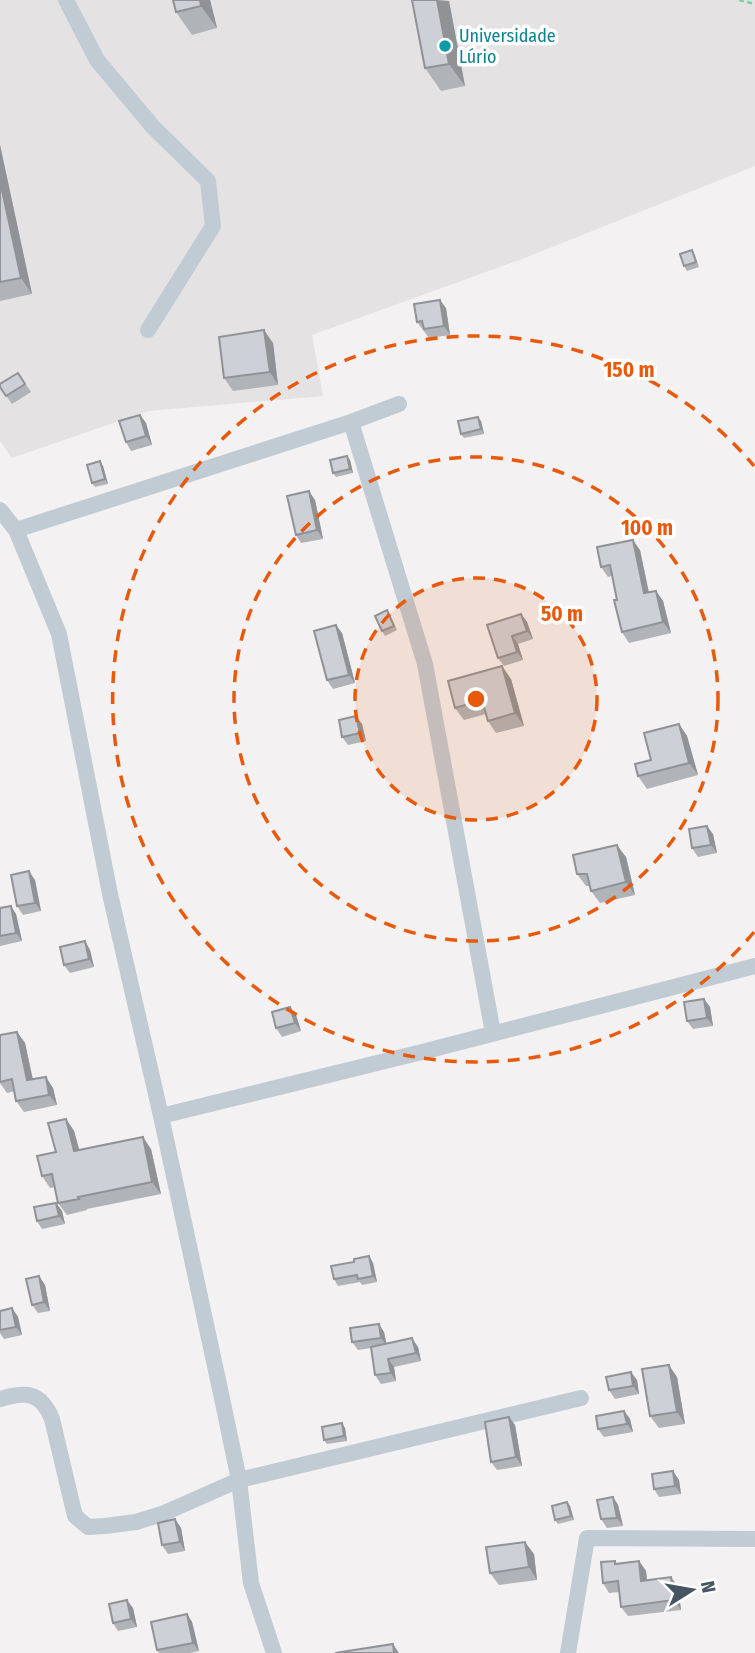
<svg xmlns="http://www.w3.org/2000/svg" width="755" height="1653" font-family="'Fira Sans Condensed',sans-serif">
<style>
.education{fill:#e5e2e3}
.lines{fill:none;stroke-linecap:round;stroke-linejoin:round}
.path{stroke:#71d6a7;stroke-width:2.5;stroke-dasharray:5 3.5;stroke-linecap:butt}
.minor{stroke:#c0cbd4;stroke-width:16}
.wall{fill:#b0b3b8}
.shaded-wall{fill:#909296}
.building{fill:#cdd0d6;stroke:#909296;stroke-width:2}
.ring{fill:none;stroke:#e8590c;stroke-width:3.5;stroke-dasharray:12 9}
.culture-dot{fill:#0f9aa8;stroke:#fff;stroke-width:2.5}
.labels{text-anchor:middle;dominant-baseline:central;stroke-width:7;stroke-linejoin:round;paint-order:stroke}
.culture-label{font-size:18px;fill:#0d838f;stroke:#fff;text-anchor:start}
.centre{fill:#e8590c;stroke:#fff;stroke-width:3.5}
.ring-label{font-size:21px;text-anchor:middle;font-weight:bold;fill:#e8590c;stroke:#fff;stroke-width:7;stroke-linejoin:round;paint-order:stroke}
</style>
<rect width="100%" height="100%" fill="#f3f1f1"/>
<path class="education" d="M0 0H755V166L522 259 312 335 323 396 148 411 12 458 0 441Z"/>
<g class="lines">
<path class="path" d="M739 0 755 4"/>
<path class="minor" d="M66 0 97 60 153 127 208 181 213 226 148 330
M351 422 425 664 493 1033
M0 510 16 530 59 634 110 894 161 1116 223 1403 239 1480 251 1583 274 1653
M16 530 351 422 399 404
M161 1116 426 1051 755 966
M0 1399C26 1391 41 1392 52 1419L75 1516 88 1527 105 1526 136 1522 162 1514 239 1480 581 1398
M568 1653 587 1538 755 1539"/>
</g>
<path class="wall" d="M173 0H210L217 28 192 35 176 12Z
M412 0 449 1 465 86 441 91 425 68Z
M0 145 32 294 0 301Z
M692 250 695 255 699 267 687 271 684 266Z
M446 308 450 335 429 338 417 322Z
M273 343 278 385 233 391 224 378Z
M18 373 31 392 12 404 0 387Z
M140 415 146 423 152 445 131 451 126 442Z
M481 421 484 434 464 438 461 434Z
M347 456 350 460 353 473 336 477 333 473Z
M103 466 108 484 95 487 92 483Z
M315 500 323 539 301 543 296 535Z
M640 550 649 592 656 591 663 601 671 633 629 643 622 632 612 576 608 577 601 567Z
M387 610 397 630 385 636 382 631Z
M521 614 527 622 533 639 518 644 523 660 504 666 498 658Z
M342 633 355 683 333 689 327 680Z
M511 679 524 726 496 733 488 721 486 714 464 720 455 708Z
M362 724 366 741 348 745 342 737Z
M679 724 687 736 698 775 647 789 638 776Z
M713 834 717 853 698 857 692 848Z
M626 857 635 895 600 903 591 891 590 886H586L577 874Z
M35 880 41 911 23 915 17 906Z
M0 908 16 914 22 941 0 946Z
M85 941 90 950 94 967 70 973 64 965Z
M704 999 710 1007 713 1026 693 1029 687 1021Z
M290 1007 296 1015 301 1031 282 1037 276 1028Z
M17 1032 25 1043 33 1079 53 1088 57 1105 24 1112 16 1101 15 1091 7 1093 0 1083V1035Z
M66 1119 74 1131 79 1150 151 1149 161 1194 87 1209V1210L67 1215 58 1203 55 1187 50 1188 42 1176 56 1152Z
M56 1203 62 1211 65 1224 42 1229 37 1221Z
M369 1256 373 1263 377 1282 362 1285 360 1282 338 1286 334 1279 354 1262Z
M39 1276 45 1285 50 1311 38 1313 32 1305Z
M12 1308 18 1317 22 1335 4 1339 0 1333V1311Z
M384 1332 386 1344 418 1347 421 1361 394 1367 396 1381 381 1384 375 1375 371 1348 358 1350 352 1342Z
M677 1377 685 1424 659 1428 650 1416Z
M637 1380 639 1394 615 1399 609 1390Z
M624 1411 630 1419 633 1432 604 1437 598 1429Z
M509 1417 515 1425 522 1466 497 1470 491 1462Z
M345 1428 347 1441 327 1444 324 1440Z
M679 1480 681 1494 659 1497 654 1489Z
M613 1497 618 1505 623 1526 607 1528 601 1519Z
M567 1502 570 1506 574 1520 558 1524 555 1520Z
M175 1519 181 1528 185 1551 168 1554 162 1545Z
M534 1554 537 1580 499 1585 490 1573Z
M615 1561 616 1564 639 1561 646 1571 647 1580 678 1587 681 1610 628 1616 621 1607 619 1592 609 1593 603 1583Z
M133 1608 137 1627 118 1631 113 1623Z
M187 1614 192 1622 199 1651 190 1653H159L157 1650Z"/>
<path class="shaded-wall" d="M200 0H210L217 28 201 6Z
M437 0 449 1 465 86 449 64Z
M0 145 32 294 21 278 0 181Z
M440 300 446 308 450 335 444 326Z
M264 330 273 343 278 385 270 372Z
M140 415 146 423 152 445 146 436Z
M478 417 481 421 484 434 481 429Z
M347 456 350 460 353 473 350 469Z
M100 461 103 466 108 484 105 479Z
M309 491 315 500 323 539 317 530Z
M633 540 640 550 651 604 644 593Z
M656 591 663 601 671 633 663 622Z
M521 614 527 622 533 639 527 631Z
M336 625 342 633 355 683 349 675Z
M512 636 518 644 523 660 517 652Z
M502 666 511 679 524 726 515 713Z
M356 716 362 724 366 741 360 733Z
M679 724 687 736 698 775 689 763Z
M707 826 713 834 717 853 711 845Z
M617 845 626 857 635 895 626 882Z
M29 871 35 880 41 911 35 903Z
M11 906 16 914 22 941 16 933Z
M85 941 90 950 94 967 89 959Z
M704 999 710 1007 713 1026 707 1018Z
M290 1007 296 1015 301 1031 295 1023Z
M17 1032 25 1043 35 1091 27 1080Z
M46 1077 53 1088 57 1105 49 1095Z
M66 1119 74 1131 83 1163 74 1151Z
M143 1137 151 1149 161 1194 152 1182Z
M56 1203 62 1211 65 1224 59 1216Z
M369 1256 373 1263 377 1282 373 1276Z
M39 1276 45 1285 50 1311 44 1302Z
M12 1308 18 1317 22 1335 16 1327Z
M379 1324 384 1332 387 1346 381 1338Z
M412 1338 418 1347 421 1361 416 1353Z
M388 1359 394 1367 396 1381 391 1373Z
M669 1365 677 1377 685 1424 677 1412Z
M631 1372 637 1380 639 1394 633 1386Z
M624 1411 630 1419 633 1432 627 1424Z
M509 1417 515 1425 522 1466 516 1457Z
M342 1423 345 1428 347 1441 344 1436Z
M673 1471 679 1480 681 1494 675 1486Z
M613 1497 618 1505 623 1526 617 1518Z
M567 1502 570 1506 574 1520 571 1516Z
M175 1519 181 1528 185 1551 180 1542Z
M525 1542 534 1554 537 1580 529 1567Z
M639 1561 646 1571 648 1591 641 1581Z
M671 1577 678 1587 681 1610 674 1600Z
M127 1600 133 1608 137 1627 131 1619Z
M187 1614 192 1622 199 1651 193 1643Z
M393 1644 399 1653H394Z"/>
<path class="building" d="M173 0H200L201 6 176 12Z
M412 0H437L449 64 425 68Z
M0 181 21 278 0 282Z
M692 250 696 262 684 266 680 254Z
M440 300 444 326 424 329 422 321 417 322 414 304Z
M264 330 270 372 224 378 219 337Z
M18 373 25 384 6 396 0 387V384Z
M140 415 146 436 126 442 119 421Z
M478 417 481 429 461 434 458 421Z
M347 456 350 469 333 473 330 460Z
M100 461 105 479 92 483 87 465Z
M309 491 317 530 296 535 287 496Z
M633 540 644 593 656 591 663 622 622 632 614 600H617L610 565 601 567 597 547Z
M387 610 394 626 382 631 375 616Z
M521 614 527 631 512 636 517 652 498 658 487 625Z
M336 625 349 675 327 680 314 631Z
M502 666 515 713 488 721 482 700 455 708 448 681Z
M356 716 360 733 342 737 339 720Z
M679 724 689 763 638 776 635 764 651 760 644 733Z
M707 826 711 845 692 848 689 829Z
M617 845 626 882 591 891 587 874H577L573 855Z
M29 871 35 903 17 906 11 875Z
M11 906 16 933 0 936V908Z
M85 941 89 959 64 965 60 947Z
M704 999 707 1018 687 1021 684 1002Z
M290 1007 295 1023 276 1028 272 1012Z
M17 1032 27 1080 46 1077 49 1095 16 1101 12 1079 0 1082V1035Z
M66 1119 74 1151 143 1137 152 1182 78 1197 79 1199 58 1203 52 1174 42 1176 37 1156 56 1152 48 1123Z
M56 1203 59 1216 37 1221 34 1207Z
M369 1256 373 1276 358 1279 357 1275 334 1279 331 1266 354 1262V1259Z
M39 1276 44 1302 32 1305 26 1279Z
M12 1308 16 1327 0 1330V1311Z
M379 1324 381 1338 352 1342 350 1328Z
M412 1338 416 1353 388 1359 391 1373 375 1375 371 1347Z
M669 1365 677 1412 650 1416 642 1369Z
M631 1372 633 1386 609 1390 606 1377Z
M624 1411 627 1424 598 1429 596 1416Z
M509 1417 516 1457 491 1462 485 1422Z
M342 1423 344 1436 324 1440 322 1427Z
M673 1471 675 1486 654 1489 652 1474Z
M613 1497 617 1518 601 1519 597 1500Z
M567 1502 571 1516 555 1520 552 1506Z
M175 1519 180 1542 162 1545 158 1523Z
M525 1542 529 1567 490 1573 486 1547Z
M615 1561V1564L639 1561 641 1581 671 1577 674 1600 621 1607 618 1581 603 1583 601 1562Z
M127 1600 131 1619 113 1623 109 1604Z
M187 1614 193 1643 157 1650 151 1622Z
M393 1644 394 1653H335Z"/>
<circle cx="476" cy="699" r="121" fill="#e8590c" fill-opacity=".12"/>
<g class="ring">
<circle cx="476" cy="699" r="121"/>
<circle cx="476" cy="699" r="242"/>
<path d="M754 932A363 363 0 1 1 754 466"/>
</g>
<circle class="culture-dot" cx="445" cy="46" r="7"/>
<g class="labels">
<g class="culture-label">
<text x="459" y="36">Universidade<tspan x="459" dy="21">Lúrio</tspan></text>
</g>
</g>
<circle cx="476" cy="699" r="10" class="centre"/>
<g class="ring-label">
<text x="629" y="377">150 m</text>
<text x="647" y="535">100 m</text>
<text x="562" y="621">50 m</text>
</g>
<g transform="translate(692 1590) rotate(79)" stroke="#ffffff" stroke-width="5" paint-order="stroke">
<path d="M0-5L12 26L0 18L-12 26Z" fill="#475461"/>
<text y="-10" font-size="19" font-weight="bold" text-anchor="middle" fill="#475461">N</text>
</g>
</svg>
